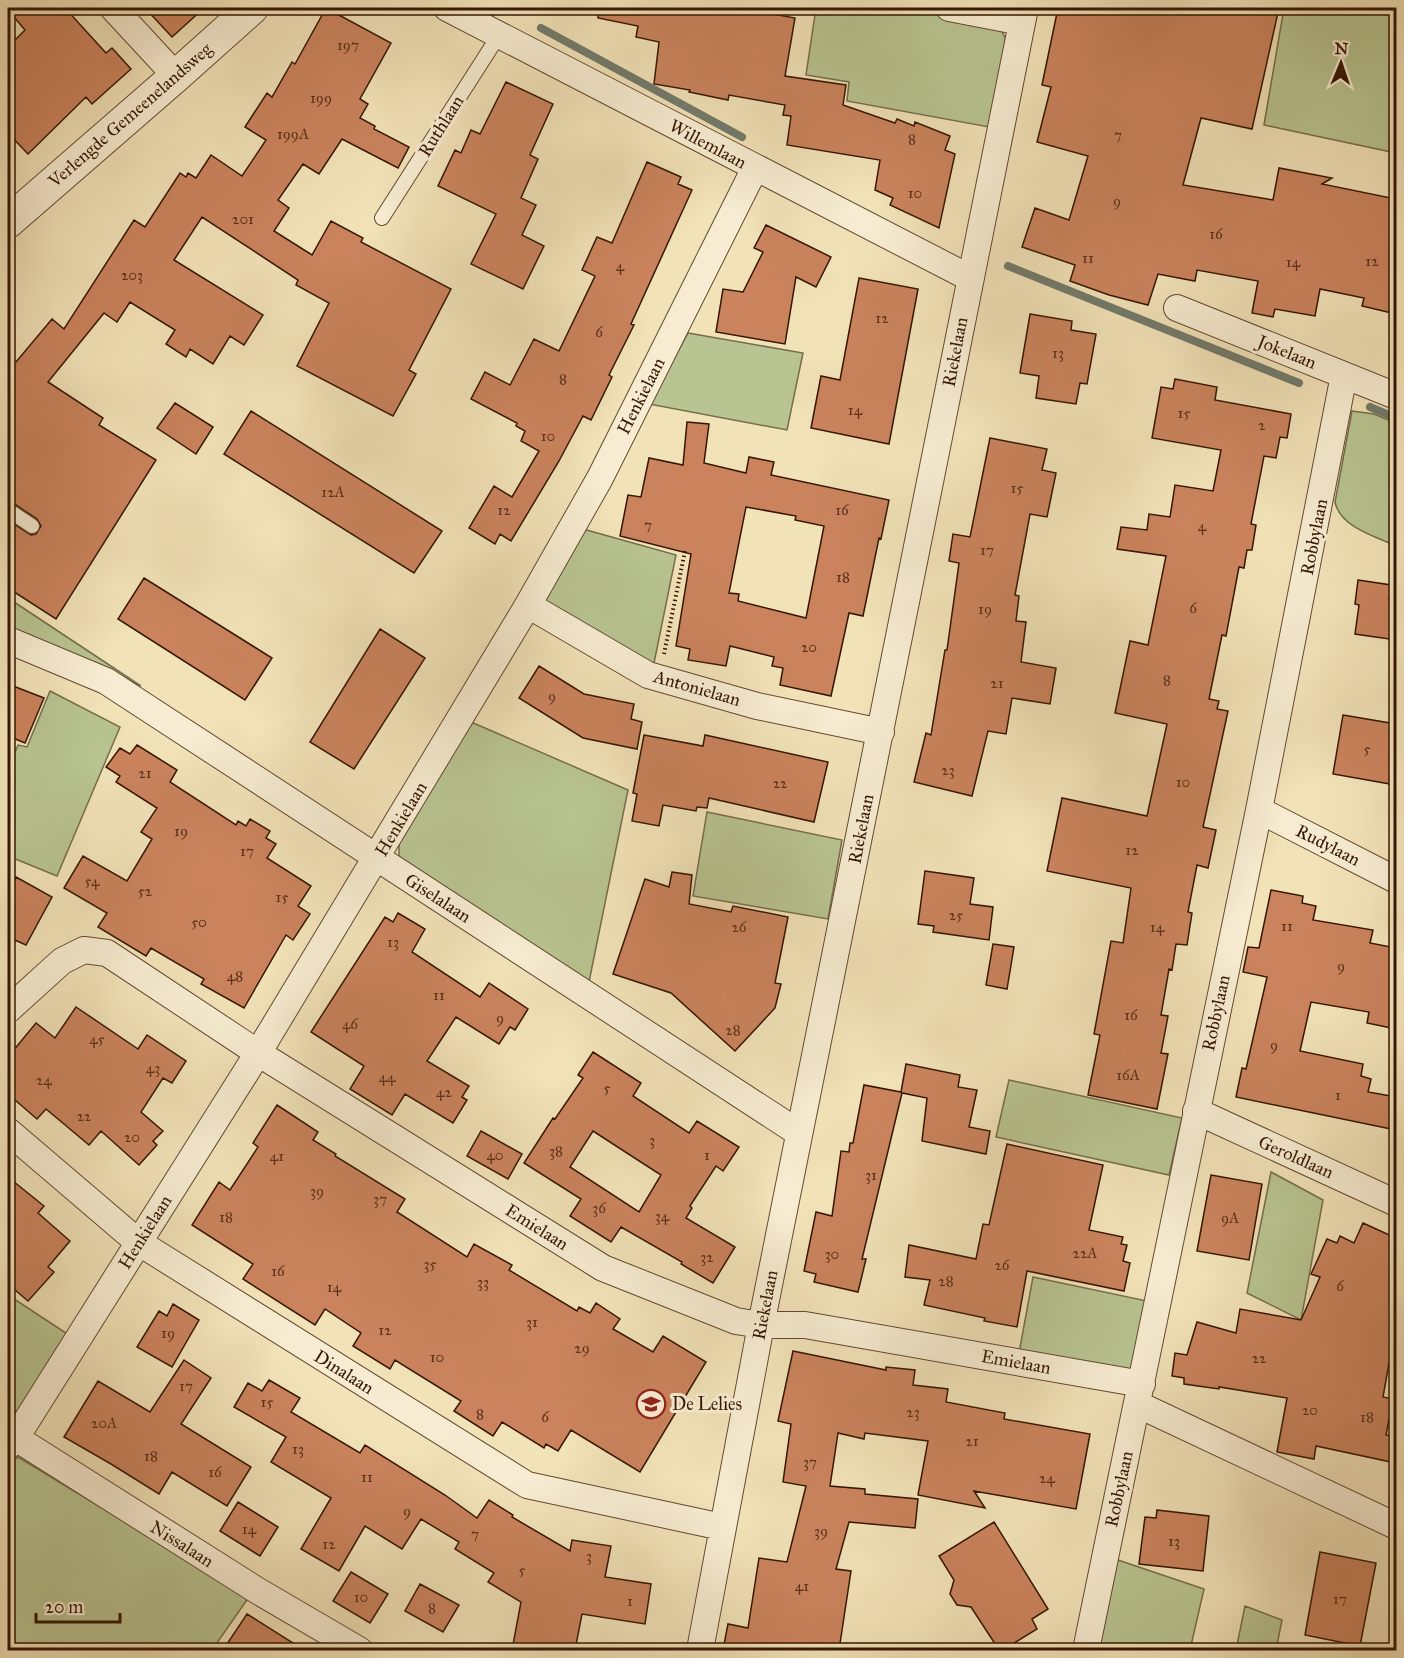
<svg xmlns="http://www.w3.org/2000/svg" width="1404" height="1658" font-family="'IM FELL Great Primer',serif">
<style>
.green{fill:#b8c491;stroke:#766d4a;stroke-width:1.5}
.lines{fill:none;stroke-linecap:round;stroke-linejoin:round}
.stream{stroke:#727a6b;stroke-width:8}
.building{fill:#ca835d;stroke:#351603;stroke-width:1.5;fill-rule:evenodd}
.service-casing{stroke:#644930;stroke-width:16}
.minor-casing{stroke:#644930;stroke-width:28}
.tertiary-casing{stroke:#644930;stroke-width:34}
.path{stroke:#351603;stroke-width:4;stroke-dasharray:1.5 3;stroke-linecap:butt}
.service{stroke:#f7ecd1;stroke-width:14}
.minor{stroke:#f7ecd1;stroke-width:26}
.tertiary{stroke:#f7ecd1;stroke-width:32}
.labels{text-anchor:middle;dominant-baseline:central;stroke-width:6;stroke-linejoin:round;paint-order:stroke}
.number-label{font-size:15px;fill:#5a311a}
.street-label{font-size:18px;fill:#351603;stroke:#f7ecd1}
.poi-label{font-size:18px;fill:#351603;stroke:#f7ecd1;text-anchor:start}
</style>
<rect width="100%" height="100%" fill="#f2e2b8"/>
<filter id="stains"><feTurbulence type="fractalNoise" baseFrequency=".00333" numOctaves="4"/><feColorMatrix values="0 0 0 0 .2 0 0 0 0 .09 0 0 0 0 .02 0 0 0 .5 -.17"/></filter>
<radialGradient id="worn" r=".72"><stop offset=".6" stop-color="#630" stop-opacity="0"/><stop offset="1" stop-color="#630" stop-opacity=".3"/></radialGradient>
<path class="green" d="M816 8H911L981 20 1001 30 1006 39 989 127 847 101 849 82 806 75Z
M1284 8H1396V153L1264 125Z
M688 333 803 353 787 430 649 404Z
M1352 411 1374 414 1396 423V546C1375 536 1340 527 1335 502Z
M583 529 676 555 653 668 551 609 543 597Z
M8 598 141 686 8 629Z
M50 691 120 727 57 876 8 856V770L18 745 27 747Z
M471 722 628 790 589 982 399 857V836Z
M707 812 842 840 828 919 693 896Z
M1009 1080 1182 1118 1169 1175 996 1137Z
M1271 1172 1323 1200 1301 1320 1247 1293Z
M1033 1277 1147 1301 1131 1372 1019 1353Z
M8 1295 69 1335 30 1400 8 1418Z
M18 1457 249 1597 212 1650H8V1466Z
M1115 1559 1204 1589 1190 1650H1096Z
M1245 1606 1282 1620 1276 1650H1236Z"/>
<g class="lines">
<path class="stream" d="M500 8H501
M541 28 742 137
M1008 266 1299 383
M1370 407 1396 418"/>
</g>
<path class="building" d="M8 8H65L106 53 112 48 131 69 92 104 86 97 28 154 8 133V47L25 30 8 10Z
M145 8H204L172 37Z
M326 8 391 43 360 99 368 104 360 118 375 126 374 129 409 147 398 168 342 139 319 174 303 164 278 200 289 208 274 231 312 255 331 221 363 238 361 242 451 289 409 370 416 374 393 416 297 366 329 303 296 285 298 280 202 217 174 260 263 315 244 345 230 336 213 364 190 349 186 357 166 344 175 330 130 302 117 322 104 313 48 382 103 418 99 425 156 460 56 619 8 588V520L31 535 36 534 41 526 37 519 13 503 8 501V356L16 362 52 319 64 329 134 220 145 227 180 173 186 177 188 173 196 178 211 155 242 176 266 140 245 127 267 93 272 97 292 62 295 64Z
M599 8H723L756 14V11L795 18 785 76 846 85 843 105 895 123 897 119 914 126 915 122 950 136 945 150 955 154 939 228 890 205 893 198 875 190 880 160 787 145 791 116 783 115 785 105 729 95 728 100 689 92 690 90 654 84 659 42 636 37 638 26 598 18Z
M1058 8H1279L1252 129 1201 118 1183 185 1273 200 1279 168 1332 178 1322 184 1396 199V314L1362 306 1364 298 1320 289 1315 316 1275 309 1273 317 1252 313 1258 281 1197 270 1195 281 1158 274 1148 305 1109 295 1070 281 1075 265 1022 247 1035 208 1069 220 1088 156 1037 142 1051 87 1042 85Z
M506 82 553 104 530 155 538 159 521 198 536 205 522 235 544 246 523 289 471 264 496 214 438 186 455 150 461 153 471 130 480 134Z
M647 162 681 177 678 184 692 190 631 324 634 325 609 375 612 377 591 420 583 416 559 461 511 541 500 534 495 544 469 528 494 486 512 497 539 451 521 441 525 431 516 426 517 423 471 399 485 372 510 385 534 339 559 351 595 276 582 270 597 237 612 243Z
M766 225 831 257 816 287 796 277 785 344 716 332 723 289 743 292 763 252 754 248Z
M859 278 918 289 889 444 811 428 821 376 840 380Z
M1030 314 1072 321 1071 330 1096 334 1087 384 1080 383 1076 404 1036 398 1039 376 1020 373Z
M1175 379 1217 387 1215 400 1291 414 1287 438 1280 437 1276 458 1264 456 1251 524 1256 525 1252 550H1247L1244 568 1239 567 1226 636 1222 635 1209 699 1219 701 1217 709 1228 711 1203 827 1216 830 1208 868 1197 865 1188 912 1192 913 1187 945 1176 944 1172 970 1169 969 1161 1015 1168 1016 1161 1053 1168 1054 1157 1109 1088 1095 1100 1035 1094 1034 1111 941 1123 943 1131 888 1047 871 1062 798 1147 816 1167 724 1115 713 1130 641 1148 645 1166 556 1117 549 1121 527 1147 530 1149 514 1170 517 1175 485 1213 491 1221 450 1152 438 1161 387 1173 389Z
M175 403 213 427 196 454 157 428Z
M251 411 442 531 414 573 224 454Z
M687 422 709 424 704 463 746 473 749 457 774 462 771 475 889 500 881 539 879 538 863 616 849 613 831 696 780 685 783 668 772 666 774 657 730 646 726 666 688 660 690 649 676 646 691 554 620 536 628 495 641 497 649 458 683 465ZM746 507 796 516 795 520 824 526 806 618 738 601 739 594 729 593Z
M990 438 1047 449 1042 470 1056 473 1047 517 1030 514 1015 595 1019 596 1016 621 1026 622 1021 662 1056 668 1050 704 1012 698 1006 734 988 731 972 796 914 782 926 733 931 735 945 650H947L959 563 949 561 953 534 970 537Z
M144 578 272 658 245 700 118 619Z
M1358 580 1391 585 1389 599 1396 600V640L1355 634 1359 605 1355 604Z
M380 629 425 658 354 769 310 742Z
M539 666 584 694 634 704 631 719 642 722 637 749 583 738 519 698Z
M8 684 44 698 25 743 8 736Z
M1343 715 1396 724V785L1333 774Z
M644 735 703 746 705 735 828 762 814 822 709 798 707 808 697 807 696 811 663 805 659 826 632 821 637 794 633 793Z
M137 745 177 770 170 782 236 825 238 821 246 826 250 819 270 831 266 838 276 844 267 858 311 886 298 906 310 914 293 940 286 935 244 1008 201 984 204 979 151 948 146 956 98 927 107 913 64 888 83 856 127 881 152 839 141 832 157 808 116 782 120 776 106 767 120 748 130 754Z
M925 871 974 878 970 904 993 907 989 940 933 932 934 926 918 924Z
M672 872 692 875 689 904 731 912 733 906 788 917 775 983 781 984 775 1008 735 1051 671 993 613 974 645 879 669 887Z
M16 877 52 897 26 945 8 937V893Z
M1271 890 1303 896 1302 903 1316 906 1313 920 1373 930 1370 943 1396 948V1029L1367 1023 1369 1012 1311 1002 1300 1051 1363 1064 1361 1076 1371 1079 1368 1092 1396 1097V1130L1236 1097 1242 1068 1246 1069 1267 977 1243 972 1248 947 1259 948Z
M398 913 425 929 412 952 480 997 489 983 528 1009 515 1030 510 1027 499 1044 456 1017 427 1061 469 1086 462 1097 467 1100 453 1123 405 1094 392 1115 350 1089 364 1066 311 1032 385 917 393 922Z
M993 944 1014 947 1007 989 986 985Z
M76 1007 138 1049 147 1035 186 1061 172 1083 163 1078 141 1112 163 1131 153 1141 157 1145 139 1165 101 1131 89 1145 46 1109 37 1119 8 1094V1057L36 1023 55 1038Z
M593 1052 641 1083 633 1096 689 1133 697 1121 739 1147 723 1171 716 1166 690 1206 692 1208 686 1218 735 1247 713 1283 681 1264 682 1262 621 1227 611 1242 570 1216 581 1199 524 1163 553 1118 555 1119 583 1078 578 1075ZM593 1131 661 1175 639 1212 570 1167Z
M906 1064 960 1075 958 1087 977 1090 969 1127 990 1131 986 1154 922 1141 927 1098 902 1093 862 1259H866L858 1292 814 1282 816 1274 804 1271 816 1212 832 1216 841 1151 849 1152 850 1143H853L864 1085 901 1092Z
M277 1105 318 1132 313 1140 336 1154 335 1156 405 1199 397 1212 467 1257 474 1244 512 1265 509 1270 577 1311 579 1307 590 1313 596 1303 620 1319 613 1329 653 1352 663 1336 706 1362 640 1472 571 1430 558 1451 546 1444 544 1448 502 1422 493 1436 454 1411 461 1401 395 1360 390 1369 353 1346 361 1333 325 1309 315 1325 243 1279 253 1264 192 1225 219 1182 230 1190 258 1147 253 1143Z
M481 1131 522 1154 508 1179 467 1156Z
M1007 1144 1103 1165 1089 1230 1123 1237 1121 1244 1127 1245 1123 1261 1130 1263 1124 1291 1027 1271 1017 1327 984 1321 985 1318 924 1305 930 1280 905 1277 909 1245 976 1259 983 1224 989 1225Z
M1211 1175 1262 1184 1249 1260 1197 1251Z
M8 1177 44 1206 38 1213 70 1241 48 1267 54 1272 28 1301 8 1284Z
M1363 1223 1396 1238V1353L1391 1352 1383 1397 1393 1399 1386 1435 1396 1437 1391 1462 1316 1446 1314 1459 1277 1452 1287 1398 1219 1387V1389L1184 1384V1378L1172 1376 1175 1353 1187 1355 1197 1322 1236 1333 1240 1309 1301 1320 1320 1277 1311 1274 1327 1239 1337 1243 1340 1236 1354 1243Z
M173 1304 199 1320 172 1367 137 1347 159 1311 167 1316Z
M793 1351 886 1370V1367L915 1370 913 1385 948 1389 946 1402 1005 1413 1004 1419 1090 1434 1076 1509 974 1491 985 1508 918 1495 928 1441 865 1433 864 1439 838 1433 830 1486 865 1489V1494L918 1499 915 1528 849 1522 836 1569 851 1571 839 1650H723L728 1624 748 1628 759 1558 787 1562 806 1486 783 1482 791 1424 778 1421Z
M184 1360 211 1378 181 1424 251 1467 227 1506 172 1472 159 1494 111 1464 64 1437 98 1381 150 1412Z
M269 1380 300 1398 291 1412 360 1453 365 1445 445 1495 477 1518 489 1500 513 1515 512 1517 570 1551 572 1540 611 1546 605 1577 651 1584 645 1624 582 1614 575 1650H512L521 1602 488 1582 494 1573 455 1549 459 1542 421 1519 402 1549 365 1526 339 1571 301 1549 331 1498 271 1462 286 1437 234 1407 248 1383 262 1391Z
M238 1502 278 1527 260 1556 220 1531Z
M1157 1510 1209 1516 1203 1571 1139 1564 1145 1517 1156 1518Z
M994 1522 1048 1609 1032 1619 1037 1629 1003 1650H999L971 1607 957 1605 950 1594 954 1580 939 1556Z
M1320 1552 1376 1563 1360 1646 1305 1635Z
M351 1572 388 1594 370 1623 333 1601Z
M420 1584 459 1605 443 1632 405 1611Z
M247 1614 304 1650H223Z"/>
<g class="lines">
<g class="service-casing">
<path id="service" d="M382 218 499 35
M8 510 32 526"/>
</g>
<g class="minor-casing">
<path id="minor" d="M113 8 176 76
M447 8 970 278
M949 8 1022 22
M1177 308 1396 396
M528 605 648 675 757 706 881 732
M8 640 106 681 799 1133
M1259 810 1396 880
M8 1010 62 961 84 950 107 953 258 1053 603 1268 736 1321 761 1325H805L1142 1384
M1196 1111 1396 1203
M8 1131 138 1242 527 1485 722 1527
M1137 1404 1396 1526
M8 1433 258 1591 359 1650
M8 1446 15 1439 258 1053 528 605 600 478 755 168
M700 1650 761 1325 1025 8
M1086 1650 1259 810 1344 375"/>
</g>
<g class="tertiary-casing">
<path id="tertiary" d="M8 222 176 76 252 8"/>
</g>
<path class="path" d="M518 14 524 8
M664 654 685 551"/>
<use href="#service" class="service"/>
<use href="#minor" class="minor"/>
<use href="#tertiary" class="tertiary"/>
</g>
<defs>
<g id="school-ring" transform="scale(1.5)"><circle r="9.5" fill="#f7ecd1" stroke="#8f2418" stroke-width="1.5"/><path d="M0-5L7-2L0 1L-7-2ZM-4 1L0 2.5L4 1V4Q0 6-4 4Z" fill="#8f2418"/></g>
</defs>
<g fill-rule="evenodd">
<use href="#school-ring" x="651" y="1404"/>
</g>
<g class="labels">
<g class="number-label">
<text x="348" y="45">197</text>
<text x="321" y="98">199</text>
<text x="293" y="134">199A</text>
<text x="1118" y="135">7</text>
<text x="912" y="139">8</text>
<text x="915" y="193">10</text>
<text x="1117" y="201">9</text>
<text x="243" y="219">201</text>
<text x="1216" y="234">16</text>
<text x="1088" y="258">11</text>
<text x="1372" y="261">12</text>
<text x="1293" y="262">14</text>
<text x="620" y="266">4</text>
<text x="132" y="275">203</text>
<text x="882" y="318">12</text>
<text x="599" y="332">6</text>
<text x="1058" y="353">13</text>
<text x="563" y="379">8</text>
<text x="855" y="410">14</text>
<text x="1184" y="413">15</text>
<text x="1262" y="425">2</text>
<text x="548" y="436">10</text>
<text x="1017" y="488">15</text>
<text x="333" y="492">12A</text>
<text x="504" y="510">12</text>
<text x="842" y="510">16</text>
<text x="648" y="525">7</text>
<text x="1202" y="526">4</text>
<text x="987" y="550">17</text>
<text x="843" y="577">18</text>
<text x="1193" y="608">6</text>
<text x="985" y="609">19</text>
<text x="809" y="647">20</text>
<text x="1167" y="680">8</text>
<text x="997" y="683">21</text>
<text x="552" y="696">9</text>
<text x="1367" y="749">5</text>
<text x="948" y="770">23</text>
<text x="145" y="773">21</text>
<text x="1183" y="782">10</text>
<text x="780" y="783">22</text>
<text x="181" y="831">19</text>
<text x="1132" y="850">12</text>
<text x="247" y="851">17</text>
<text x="92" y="881">54</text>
<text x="145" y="891">52</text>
<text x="282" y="897">15</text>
<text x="956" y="915">25</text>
<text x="199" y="922">50</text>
<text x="1287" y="926">11</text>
<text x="739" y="927">26</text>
<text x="1157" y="927">14</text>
<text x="393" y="942">13</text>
<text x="1341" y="966">9</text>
<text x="235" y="976">48</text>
<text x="439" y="995">11</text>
<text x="1131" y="1015">16</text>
<text x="500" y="1018">9</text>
<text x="350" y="1024">46</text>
<text x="733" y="1030">28</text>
<text x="97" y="1039">45</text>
<text x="1274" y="1045">9</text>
<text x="153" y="1068">43</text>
<text x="1128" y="1075">16A</text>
<text x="387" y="1077">44</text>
<text x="44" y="1080">24</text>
<text x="607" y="1088">5</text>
<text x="444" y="1092">42</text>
<text x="1338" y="1095">1</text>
<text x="84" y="1116">22</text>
<text x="132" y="1137">20</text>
<text x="652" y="1140">3</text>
<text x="556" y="1151">38</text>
<text x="495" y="1155">40</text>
<text x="707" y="1155">1</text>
<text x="277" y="1156">41</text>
<text x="871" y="1175">31</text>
<text x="317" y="1191">39</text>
<text x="380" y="1199">37</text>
<text x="599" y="1208">36</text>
<text x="662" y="1216">34</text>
<text x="226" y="1217">18</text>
<text x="1230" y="1218">9A</text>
<text x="1085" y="1253">22A</text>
<text x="832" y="1254">30</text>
<text x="707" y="1257">32</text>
<text x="430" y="1264">35</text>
<text x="1002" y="1265">26</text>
<text x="278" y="1271">16</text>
<text x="946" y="1281">28</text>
<text x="483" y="1282">33</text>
<text x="1340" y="1286">6</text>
<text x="334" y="1287">14</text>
<text x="532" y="1322">31</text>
<text x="385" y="1330">12</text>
<text x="168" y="1333">19</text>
<text x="582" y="1348">29</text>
<text x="437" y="1357">10</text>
<text x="1259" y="1358">22</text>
<text x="186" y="1386">17</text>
<text x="267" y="1402">15</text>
<text x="1310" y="1410">20</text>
<text x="913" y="1412">23</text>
<text x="480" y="1414">8</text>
<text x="545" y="1417">6</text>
<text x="1367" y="1417">18</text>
<text x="104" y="1423">20A</text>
<text x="972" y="1441">21</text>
<text x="298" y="1449">13</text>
<text x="151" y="1456">18</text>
<text x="810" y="1462">37</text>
<text x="215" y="1472">16</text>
<text x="367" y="1477">11</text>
<text x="1047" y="1478">24</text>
<text x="407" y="1511">9</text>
<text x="249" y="1529">14</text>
<text x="821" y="1531">39</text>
<text x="475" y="1534">7</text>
<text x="1174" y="1541">13</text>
<text x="329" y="1544">12</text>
<text x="589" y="1556">3</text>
<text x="522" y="1570">5</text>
<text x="802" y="1586">41</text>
<text x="361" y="1597">10</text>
<text x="1340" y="1599">17</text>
<text x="630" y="1601">1</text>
<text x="432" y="1608">8</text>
</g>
<g class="street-label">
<text transform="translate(130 115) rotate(-41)">Verlengde Gemeenelandsweg</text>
<text transform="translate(441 126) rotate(-58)">Ruthlaan</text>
<text transform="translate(708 144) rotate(28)">Willemlaan</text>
<text transform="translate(955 352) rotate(-79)">Riekelaan</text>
<text transform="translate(1287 352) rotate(22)">Jokelaan</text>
<text transform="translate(641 396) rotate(-63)">Henkielaan</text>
<text transform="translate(1314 537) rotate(-79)">Robbylaan</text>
<text transform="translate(697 688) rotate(16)">Antonielaan</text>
<text transform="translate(401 819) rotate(-59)">Henkielaan</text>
<text transform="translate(861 829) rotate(-79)">Riekelaan</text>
<text transform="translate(1328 845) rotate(27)">Rudylaan</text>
<text transform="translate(438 898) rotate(33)">Giselalaan</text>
<text transform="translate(1216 1013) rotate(-78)">Robbylaan</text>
<text transform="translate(1296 1157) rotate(24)">Geroldlaan</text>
<text transform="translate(537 1227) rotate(32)">Emielaan</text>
<text transform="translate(145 1232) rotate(-58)">Henkielaan</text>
<text transform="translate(765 1305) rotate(-79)">Riekelaan</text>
<text transform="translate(1016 1362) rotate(10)">Emielaan</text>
<text transform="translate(344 1372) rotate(32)">Dinalaan</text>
<text transform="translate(1119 1489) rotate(-78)">Robbylaan</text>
<text transform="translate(182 1544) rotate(32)">Nissalaan</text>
</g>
<g class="poi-label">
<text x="672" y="1404">De Lelies</text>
</g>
</g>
<rect width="1404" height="1658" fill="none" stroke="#f2e2b8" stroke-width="30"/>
<rect x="9" y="9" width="1386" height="1640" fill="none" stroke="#351603" stroke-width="3"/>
<rect x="15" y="15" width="1374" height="1628" fill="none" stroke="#351603" stroke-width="1.5"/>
<g transform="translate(1341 63) rotate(2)" stroke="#f7ecd1" stroke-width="4.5" paint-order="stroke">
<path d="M0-4.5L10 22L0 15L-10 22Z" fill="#351603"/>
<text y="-9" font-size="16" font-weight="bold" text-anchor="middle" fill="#351603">N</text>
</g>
<path d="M36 1613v9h84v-9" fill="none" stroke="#351603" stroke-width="3"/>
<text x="45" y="1613" font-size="18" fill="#351603" stroke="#f7ecd1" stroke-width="4.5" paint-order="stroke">20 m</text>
<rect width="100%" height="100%" filter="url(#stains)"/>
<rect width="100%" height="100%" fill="url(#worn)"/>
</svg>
